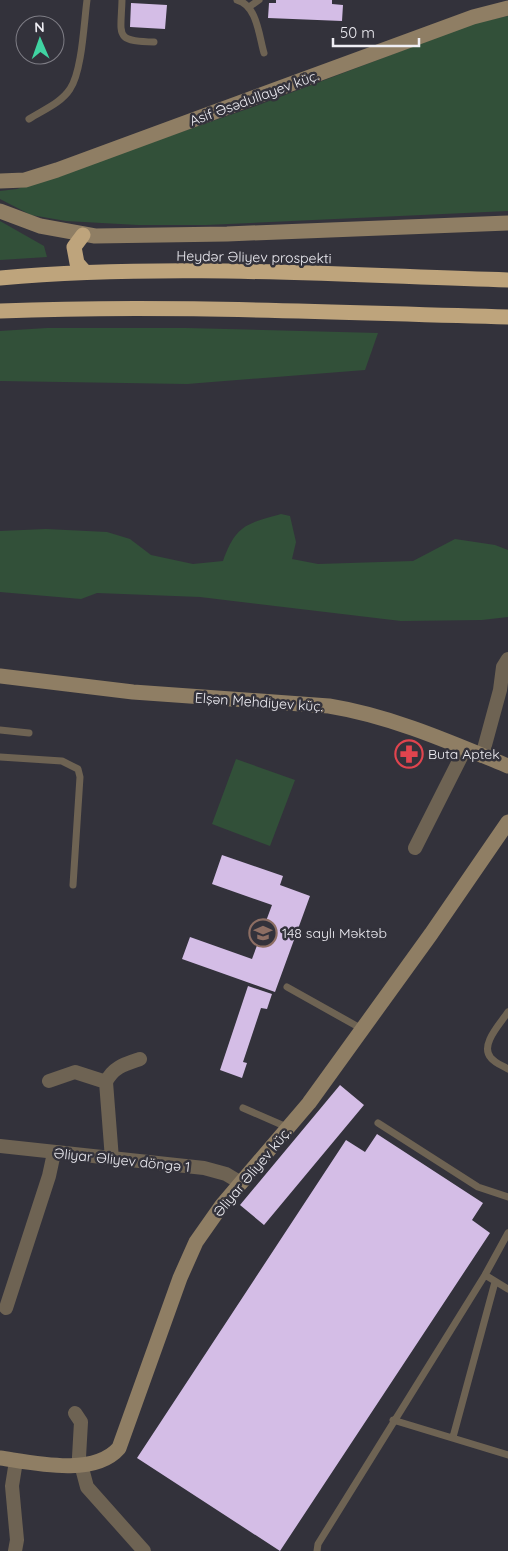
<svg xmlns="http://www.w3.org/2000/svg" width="508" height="1551" font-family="Quicksand,sans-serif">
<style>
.green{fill:#325039}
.building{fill:#d4bde6}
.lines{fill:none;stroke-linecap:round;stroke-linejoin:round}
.lane{stroke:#6e6353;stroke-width:7}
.street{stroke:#6e6353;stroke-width:14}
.secondary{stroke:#8f7e64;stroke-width:15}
.highway{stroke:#bea47c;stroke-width:15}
.labels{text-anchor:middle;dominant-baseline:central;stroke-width:5;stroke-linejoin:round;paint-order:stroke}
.street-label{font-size:14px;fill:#efeef4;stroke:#33323b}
.poi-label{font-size:14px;fill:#efeef4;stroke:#33323b;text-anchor:start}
</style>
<rect width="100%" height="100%" fill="#33323b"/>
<path class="green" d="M508 16V211L206 225H138L66 221 31 215 0 199V191L17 189 256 106 475 23Z
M0 221 44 246 47 257 0 260Z
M47 328H186L378 333 365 370 187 384 0 381V331Z
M281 514 290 516 296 542 292 559 318 564 413 561 455 539 495 545 508 550V617L482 620 401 621 200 597 97 593 81 599 0 592V531L46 529 107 532 130 539 151 555 193 564 223 561C236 525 246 524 281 514Z
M236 759 295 780 270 846 212 824Z"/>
<path class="building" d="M276 0H332V4L343 5 342 21 268 18 269 3H276Z
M131 3 167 5 165 29 130 27Z
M222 855 283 876 280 885 310 896 275 992 182 959 190 937 252 959 272 905 212 884Z
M248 986 272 994 267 1009 261 1008 243 1062 247 1063 242 1078 220 1070Z
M340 1085 364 1105 264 1225 240 1205Z
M377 1134 483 1203 472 1220 490 1233 280 1551 137 1458 346 1140 365 1152Z"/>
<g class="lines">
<path class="lane" d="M122 0C121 36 114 41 154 42
M237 0C257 5 259 36 264 53
M249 7 259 0
M29 119C43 110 61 103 70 89 82 72 84 22 87 0
M0 730 29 733
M0 757 62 761 78 769 80 777 73 885
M287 987 362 1029
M508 1012C501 1023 479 1045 491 1058 495 1063 503 1066 508 1069
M243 1108 289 1128
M378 1123 478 1187 508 1197
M485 1275 508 1289
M393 1420 508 1455
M453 1437 495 1282
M317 1551 318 1544 485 1275 508 1233"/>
<path class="street" d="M482 756 500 690 503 667 508 659
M415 848 465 749
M49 1081 75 1072 106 1082
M0 1146 204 1168 226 1174 241 1183
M112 1159 106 1082C113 1067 125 1064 140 1059
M6 1308 49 1176 54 1153
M75 1413 81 1422 79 1457 87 1487 144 1551
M15 1551 17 1540 12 1486 16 1461"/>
<path class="secondary" d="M0 181 25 180 57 170 473 17 508 8
M0 211 40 226 95 236 227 234 508 223
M0 676 133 692 329 706C391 716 450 742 508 766
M0 1458C34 1463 94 1477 119 1448L180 1278 196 1242 222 1205 309 1103 431 934 508 822"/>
<path class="highway" d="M83 235 74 247 77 263 84 271
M0 278C168 263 339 275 508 280
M0 311C169 304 339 313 508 317"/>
</g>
<defs>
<g id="pharmacy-ring" transform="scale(1.4375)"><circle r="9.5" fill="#33323b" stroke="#e0444e" stroke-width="1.5"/><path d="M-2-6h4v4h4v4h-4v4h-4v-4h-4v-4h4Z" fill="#e0444e"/></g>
<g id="school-ring" transform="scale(1.4375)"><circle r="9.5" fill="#33323b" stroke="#8d6e63" stroke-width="1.5"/><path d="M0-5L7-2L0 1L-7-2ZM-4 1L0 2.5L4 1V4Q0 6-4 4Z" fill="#8d6e63"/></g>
</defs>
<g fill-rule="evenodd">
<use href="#pharmacy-ring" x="409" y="754"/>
<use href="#school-ring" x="263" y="933"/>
</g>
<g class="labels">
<g class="street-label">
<text transform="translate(254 98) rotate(-20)">Asif Əsədullayev küç.</text>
<text transform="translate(254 257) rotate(1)">Heydər Əliyev prospekti</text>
<text transform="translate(259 702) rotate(4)">Elşən Mehdiyev küç.</text>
<text transform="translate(122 1160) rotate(6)">Əliyar Əliyev döngə 1</text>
<text transform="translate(252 1172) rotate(-50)">Əliyar Əliyev küç.</text>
</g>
<g class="poi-label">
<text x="428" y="754">Buta Aptek</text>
<text x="282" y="933">148 saylı Məktəb</text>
</g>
</g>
<g transform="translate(40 40) rotate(358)"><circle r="24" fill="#33323b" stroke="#7e7d85"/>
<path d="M0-4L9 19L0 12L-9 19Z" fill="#40d4a2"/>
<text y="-8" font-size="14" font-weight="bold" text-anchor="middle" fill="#efeef4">N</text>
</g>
<path d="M333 38v8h86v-8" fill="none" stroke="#efeef4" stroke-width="2.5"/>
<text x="340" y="38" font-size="15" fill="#efeef4" stroke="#33323b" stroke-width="4" paint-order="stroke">50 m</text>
</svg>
